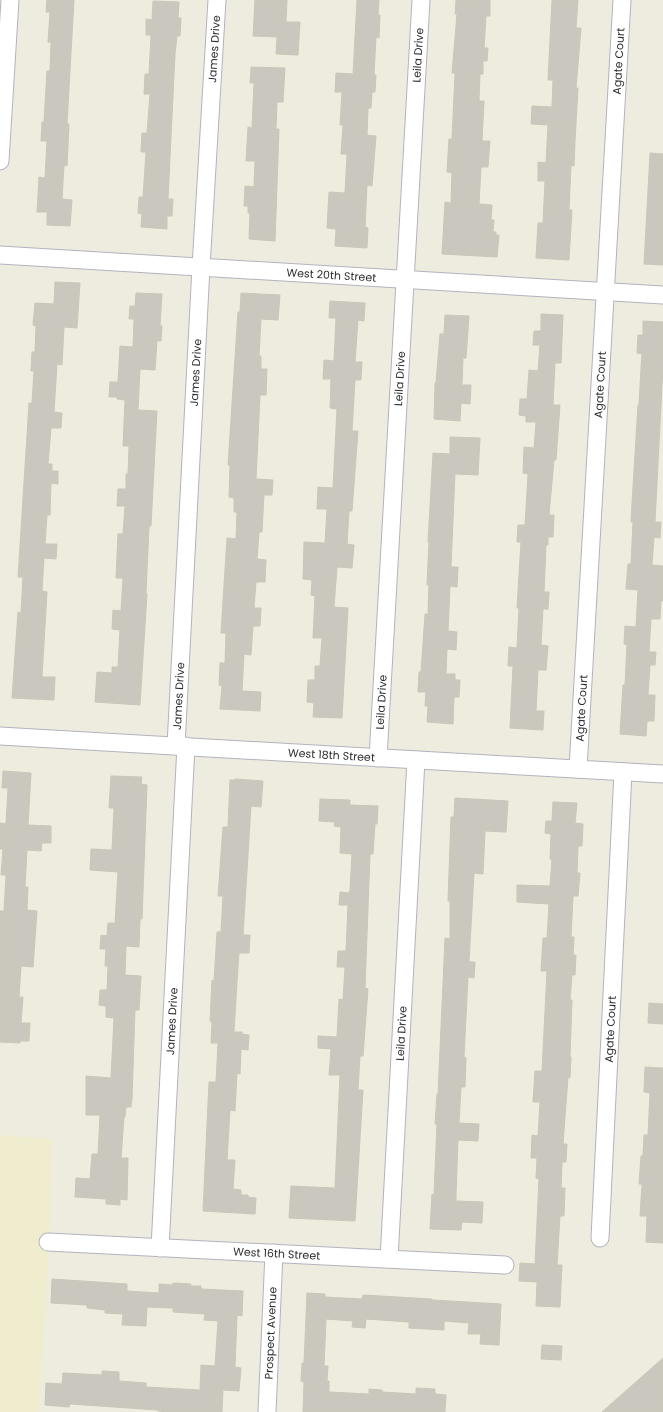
<svg xmlns="http://www.w3.org/2000/svg" width="663" height="1412" font-family="Poppins,sans-serif">
<style>
.education{fill:#f0ecce}
.building{fill:#cac7be;stroke:#cac7b8}
.lines{fill:none;stroke-linecap:round;stroke-linejoin:round}
.street-casing{stroke:#b3b3c0;stroke-width:19}
.street{stroke:#fff;stroke-width:17}
.labels{text-anchor:middle;dominant-baseline:central;stroke-width:4;stroke-linejoin:round;paint-order:stroke}
.street-label{font-size:11px;fill:#2d2d2d;stroke:#fff}
</style>
<rect width="100%" height="100%" fill="#eeebdf"/>
<path class="education" d="M0 1135 52 1139 50 1228 39 1412H0Z"/>
<path class="building" d="M47 0H74L67 124H69L67 166 64 165 62 199 72 200 70 226 47 225V212H37L39 177 45 178 47 141H41L42 122H44L47 71H50L51 42H48L50 12H46Z
M255 0H287L286 22H300L298 55 276 54 277 37 253 36Z
M357 0H379L378 15H380L379 38 376 37 374 75H376L375 92H372L371 108H368L367 135 376 136 372 186 367 185 365 227 368 228 367 248 335 246 336 229 327 228 329 192 345 193 347 154H341L343 125H340L342 92H335L336 73 353 74Z
M456 0H490V16H486L484 48H488L487 61H483V74H480L479 101H484L482 141H490L488 167H481L479 204 492 205 491 220H494L493 232H496V235H499L497 257 442 254 445 202 451 203 452 173 447 172 449 139H452L455 73H452L457 14H455Z
M552 0H578L576 28H581L576 88H578L575 141 574 166 571 165 569 210H572L569 260 536 258 538 223H543L545 181H538V162L546 163 548 125 531 124 532 106 552 107 553 80H548Z
M153 1 179 2 178 18H181L180 36H177L175 54 168 199H173L172 216H167V229L141 227 142 214 138 213 139 197H143L146 152H141L142 133H147L150 94H144L145 74H149L151 35H146V19L152 20Z
M251 67 285 68 283 102H277L276 129H279L275 241 249 239 250 213H248V206H244L245 186 254 187 255 161H246L248 127 252 128 254 83H250Z
M650 153 663 154V265L644 264Z
M55 282 80 283 77 328 64 327 62 365 57 364 54 412 62 413 61 428H51L48 464H52V471H58V484L51 483 50 515H47L45 544H57L56 559 44 558 42 591 47 592 42 677H55L54 700 12 698 18 612 21 613 23 577H18L29 403H32L34 371H31L32 352H35L36 326 33 325 35 303 54 304Z
M136 293 162 294 160 326H162L161 341H157L155 370 140 369 138 410 157 411 151 526H149L146 593 147 594 140 705 95 702 97 672 112 673V667H118L120 630 112 629 113 610 121 611 123 578H116L118 534H123L125 506H117L118 489H126V474H128L129 446H123L125 400 117 399V397H109L110 382H118L120 346 133 347 134 319H129L130 306H135Z
M241 293 280 295 278 320 261 319 259 356H261V369H267L266 395H260L256 479 273 480 272 495H264L262 532H259L257 559 266 560 265 582H256L254 608H261L260 626H253L251 655 244 654 242 691 261 692 260 711 220 709 222 686 219 685 220 663H225L226 633H221L227 538 236 539 237 512H234V498L229 497 230 465H228L238 312H240Z
M330 301 365 303 364 321 358 320 355 362H362L361 380H355L352 431H358L352 511H349L347 544 354 545 352 568 337 567 334 607 348 608 342 718 313 717 314 703 307 702 308 680H315V666H320L322 638H313L315 596 311 595 312 580 303 579 304 542 325 543 327 509H317L318 487 333 488 337 409 330 408 331 379H323L324 360 334 361 336 318H329Z
M541 314 563 315 561 363H555L553 405H560L556 460H554L549 515H554L553 537H548V545H546L544 592H549L548 609H543L541 645 548 646 546 670H538L536 711H544L543 730 510 728 513 666H508L509 647 517 648 519 608H517L521 542H517L518 525H525L528 474 523 473 524 447 534 448 536 422H526V416L519 415 520 399H527L529 370 538 371 540 345H533L534 331H541Z
M445 315 469 316 466 358H463L462 385H471L470 404 461 403 460 421 434 419 435 383H436L440 334H444Z
M643 321 663 322V366L655 522H661L660 538 654 537 652 565 663 566V601H661L660 619H651L649 652H656L655 665H650L648 695H655L654 721H647L646 736 620 734 623 685H625L627 645 624 644 625 626 636 627 638 590 626 589 628 564H631L633 522H631L632 503 638 405H639L641 368 642 354 637 353 638 335H643Z
M450 437 480 438 478 475 455 474 451 567H458L457 587 450 586 448 631 457 632 456 650 447 649 446 674H455V680H460L459 697H454L453 724 427 722 428 706H425L426 692H418L419 672H421L425 614H428L429 585H427L429 542H428L433 453 450 454Z
M3 771 31 773 28 825 51 826V843H42L41 851 27 850 25 887H28L27 910 37 911 33 967 21 966 19 997H23L21 1023H30L29 1041H20V1043L0 1042V911H4L6 875H1L3 849H0V823L6 824 8 788H2Z
M111 776 142 777 141 784 147 785 142 919H140L139 947 126 946 125 975 141 976 139 1010H135L132 1099 131 1107H126L125 1117H124L121 1158H128L127 1200 120 1199V1205L106 1204V1199L75 1197 76 1178 90 1179 92 1154H98L100 1115H86V1076L111 1078 114 1018 106 1017V1006L99 1005 100 990H107L108 966H105L106 949H100L101 935 107 936 108 923H115L118 872 90 870 91 849 112 850 114 808H109Z
M235 779 263 781 261 807 251 806 243 935H250L249 953H239L237 982 234 1032H242V1034L249 1035 248 1050 241 1049 240 1074 237 1073 235 1111 230 1110 227 1160H235L233 1189 241 1190V1195H248V1197L256 1198 255 1214 203 1211 209 1082H216L218 1043H211L212 1022 210 1021 212 980 214 981 217 932H221L223 896H218L223 827H228L230 780H235Z
M455 798 508 801 506 832 485 831 483 874 474 873 469 962H475L474 978 468 977 464 1057 466 1058 465 1087H461L459 1123 479 1124 478 1141 458 1140 456 1195V1201L483 1202 482 1223 462 1222 461 1230 430 1229 432 1194 434 1195 437 1124H435L437 1094H438L445 938 450 939V901H448L451 817H454Z
M320 799 350 800V805L378 806 377 824H375L373 854H370L365 988 368 989 363 1056H360L358 1090H363L355 1221 289 1218 291 1186 335 1188 340 1075H329L331 1049 318 1048V1036L337 1037 339 999 343 1000 345 967H337L338 951H346L348 905H339L340 892 349 893 350 890 352 854 340 853 341 827 334 826 335 822 319 821Z
M553 802 577 803 575 823 583 824 582 846H578L577 873H580L578 896H573L571 937H574L573 955H576L575 975H572L570 1000H572L570 1057H571L570 1078 568 1077 563 1144H567L566 1162H562L561 1188H565L564 1216H560L557 1265H562L560 1307 536 1306 537 1282 519 1281 520 1263 535 1264 539 1179 536 1178 537 1158H531L532 1135 538 1136 540 1102H533L535 1071H542L547 971H541L543 938H547L549 904 517 902V885L550 886 552 860 550 859 551 834 545 833 546 821H552Z
M649 1003 663 1004V1024L648 1023Z
M645 1067 663 1068V1243L646 1242 647 1216H640L642 1184H639L641 1156H643L644 1135H648L650 1093 644 1092Z
M52 1279 127 1284V1291L159 1293V1284L172 1285 173 1283 191 1284 190 1286H201V1289L243 1291 242 1316 237 1315 235 1367 241 1368 239 1391 223 1390 222 1412H168L158 1411V1410L70 1404 69 1407 45 1405 46 1383 62 1384 63 1373 102 1375V1371L119 1372V1381L146 1383V1387L200 1390 201 1365 215 1366 218 1321 204 1320 205 1314 173 1312V1308L147 1307 146 1326 122 1325 123 1314 105 1313V1310L87 1308V1305L51 1303Z
M307 1293 325 1294V1297L362 1299 363 1295 432 1299V1300L501 1304 499 1345 480 1344 481 1334H468L469 1323 444 1321V1330L409 1328V1322L366 1319 365 1328 352 1327 353 1321 326 1319 324 1366H328L327 1381H329V1392L369 1394V1389L382 1390V1392L416 1394V1388L435 1389V1394L446 1395 445 1412H303L304 1382 301 1381 302 1363H304Z
M542 1345 562 1346 561 1360 541 1359Z
M663 1358V1412H602Z"/>
<g class="lines">
<g class="street-casing">
<g id="street">
<path d="M0 161 10 0"/>
<path id="s1" d="M0 255 663 295"/>
<path id="s2" d="M0 736 663 774"/>
<path id="s3" d="M176 746 201 267 217 0"/>
<path id="s4" d="M378 758 421 0"/>
<path id="s5" d="M578 769 622 0"/>
<path id="s6" d="M600 1238 623 772"/>
<path id="s7" d="M48 1242 505 1265"/>
<path id="s8" d="M160 1248 186 746"/>
<path id="s9" d="M389 1259 416 760"/>
<path id="s10" d="M267 1412 274 1253"/>
</g>
</g>
<use href="#street" class="street"/>
</g>
<g class="labels">
<g class="street-label">
<text stroke="none"><textPath href="#s3" startOffset="698">James Drive</textPath></text>
<text stroke="none"><textPath href="#s4" startOffset="704">Leila Drive</textPath></text>
<text stroke="none"><textPath href="#s5" startOffset="709">Agate Court</textPath></text>
<text stroke="none"><textPath href="#s1" startOffset="332">West 20th Street</textPath></text>
<text stroke="none"><textPath href="#s3" startOffset="374">James Drive</textPath></text>
<text stroke="none"><textPath href="#s4" startOffset="380">Leila Drive</textPath></text>
<text stroke="none"><textPath href="#s5" startOffset="385">Agate Court</textPath></text>
<text stroke="none"><textPath href="#s3" startOffset="50">James Drive</textPath></text>
<text stroke="none"><textPath href="#s4" startOffset="56">Leila Drive</textPath></text>
<text stroke="none"><textPath href="#s5" startOffset="61">Agate Court</textPath></text>
<text stroke="none"><textPath href="#s2" startOffset="332">West 18th Street</textPath></text>
<text stroke="none"><textPath href="#s8" startOffset="227">James Drive</textPath></text>
<text stroke="none"><textPath href="#s6" startOffset="209">Agate Court</textPath></text>
<text stroke="none"><textPath href="#s9" startOffset="226">Leila Drive</textPath></text>
<text stroke="none"><textPath href="#s7" startOffset="229">West 16th Street</textPath></text>
<text stroke="none"><textPath href="#s10" startOffset="79">Prospect Avenue</textPath></text>
</g>
</g>
</svg>
